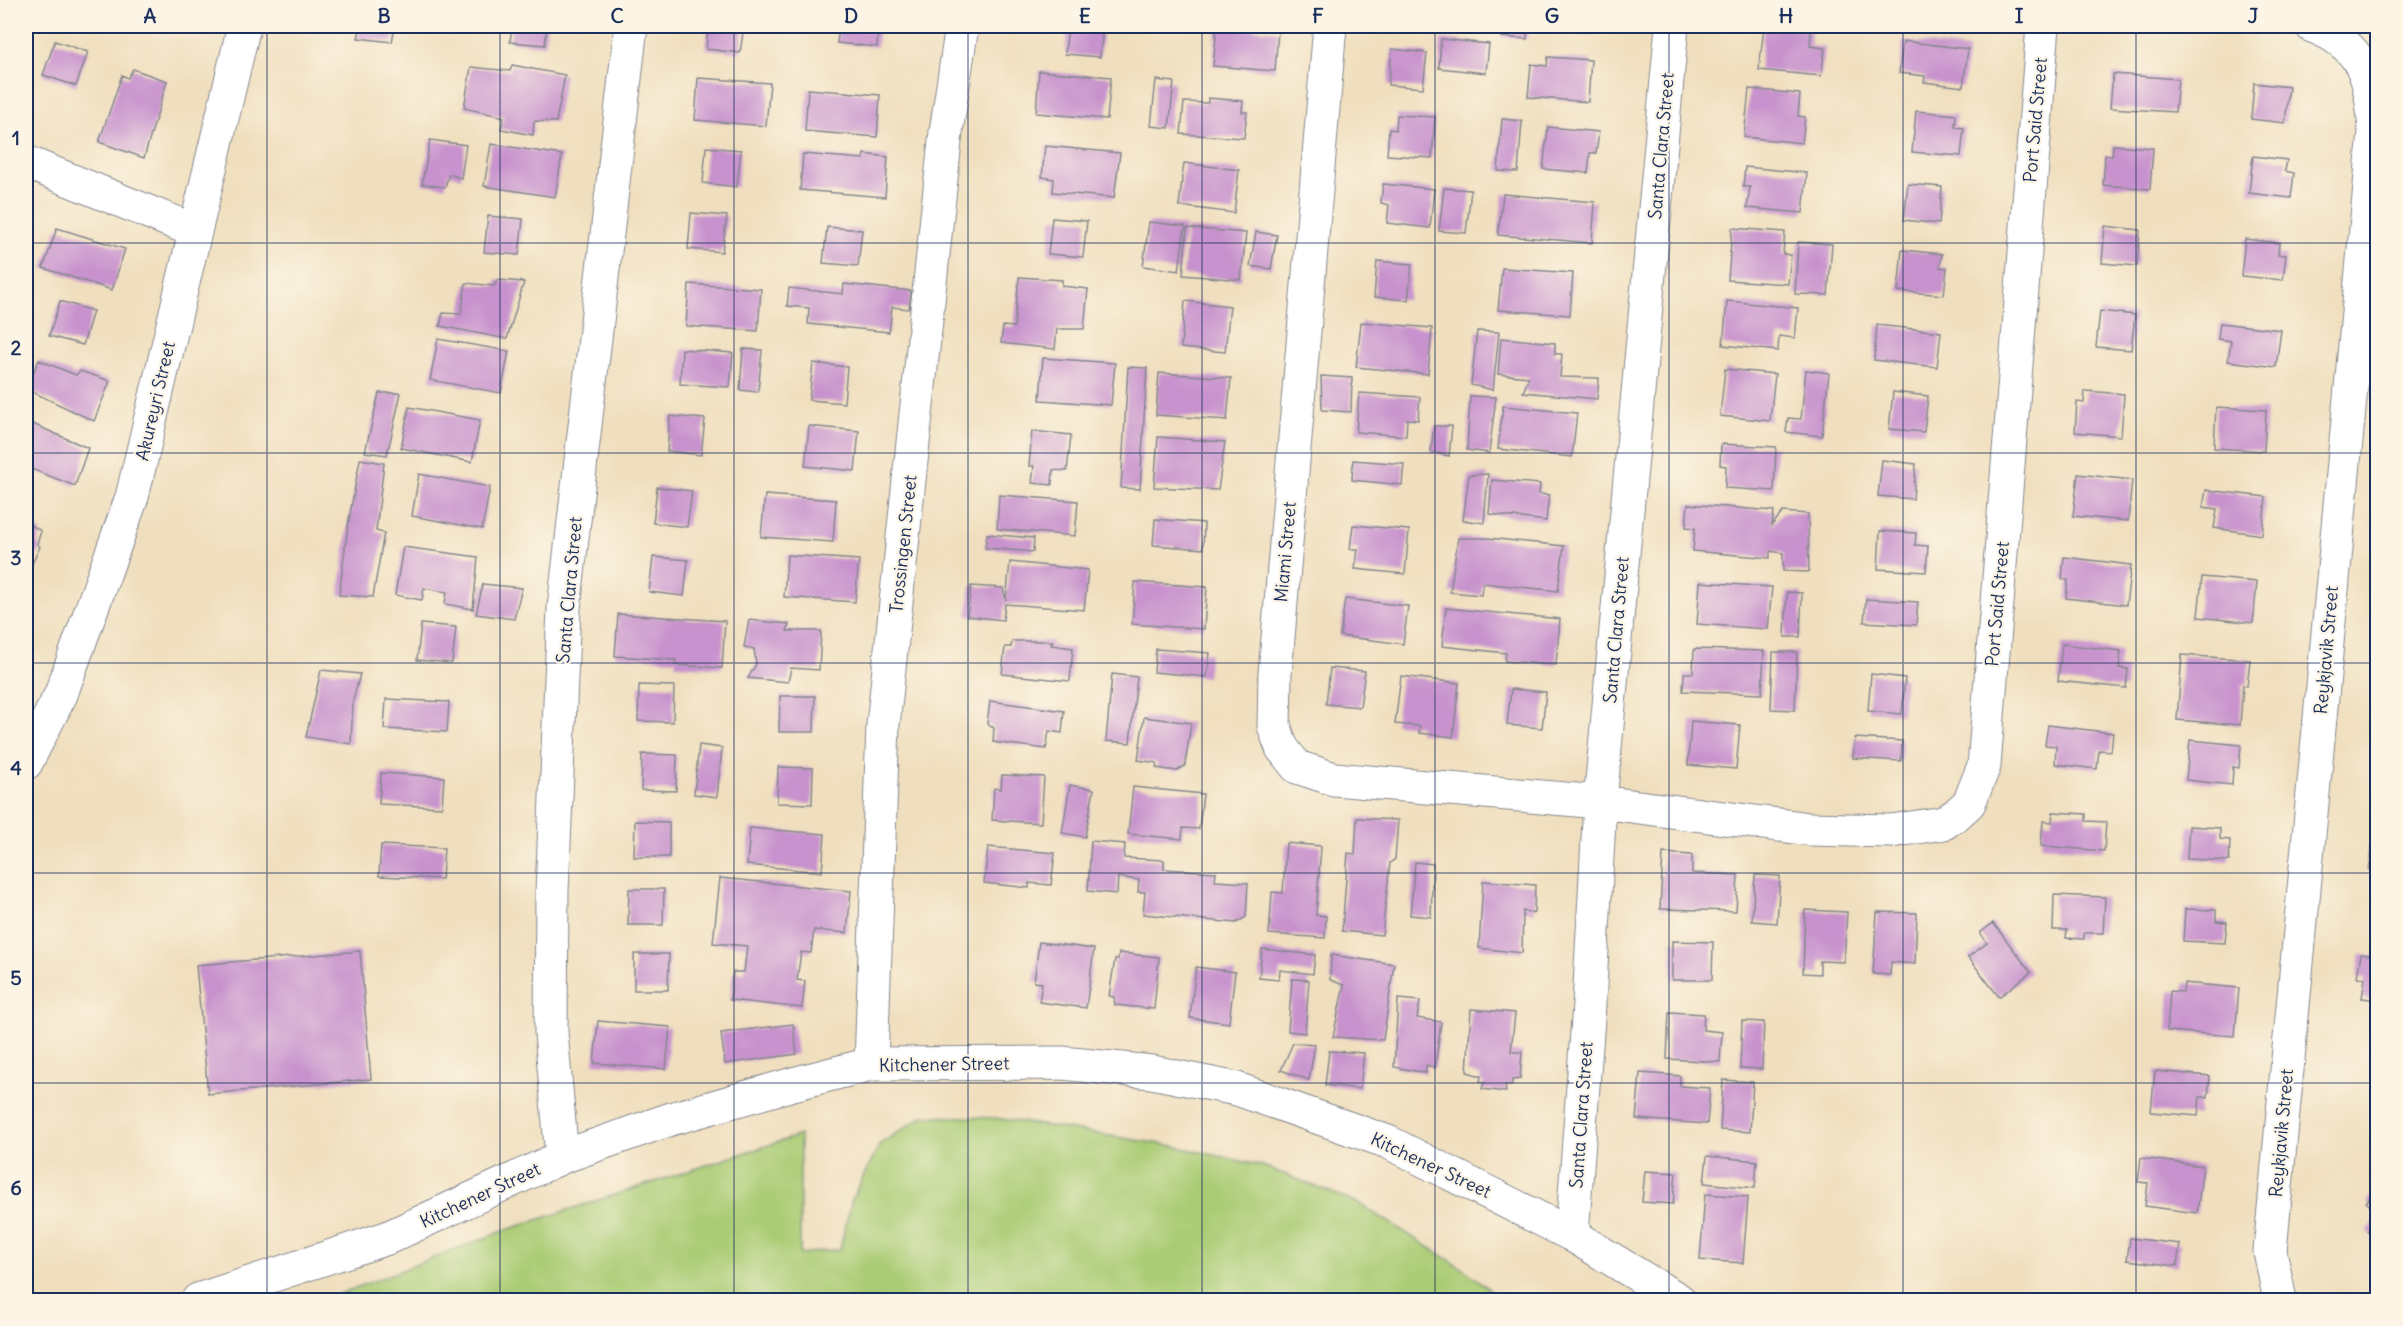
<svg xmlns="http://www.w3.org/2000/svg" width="2403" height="1326" font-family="Delius,sans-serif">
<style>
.green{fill:#aacc75;stroke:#627e6a;stroke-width:1.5}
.building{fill:#c792cd}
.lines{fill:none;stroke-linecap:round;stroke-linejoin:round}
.minor-casing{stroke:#86878e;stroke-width:35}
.minor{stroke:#fff;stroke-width:33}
.grid{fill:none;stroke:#1b2f5e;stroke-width:1.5;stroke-opacity:0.55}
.labels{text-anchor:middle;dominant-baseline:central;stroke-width:4.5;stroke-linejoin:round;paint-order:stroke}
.street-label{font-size:18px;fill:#1b2f5e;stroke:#fcf5e5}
.neatline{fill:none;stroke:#1b2f5e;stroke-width:2}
.grid-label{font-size:20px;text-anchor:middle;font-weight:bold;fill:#1b2f5e}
</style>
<rect width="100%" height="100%" fill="#fcf5e5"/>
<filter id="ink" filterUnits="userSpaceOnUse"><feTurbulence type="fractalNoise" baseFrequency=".0167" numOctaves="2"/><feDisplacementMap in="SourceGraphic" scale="12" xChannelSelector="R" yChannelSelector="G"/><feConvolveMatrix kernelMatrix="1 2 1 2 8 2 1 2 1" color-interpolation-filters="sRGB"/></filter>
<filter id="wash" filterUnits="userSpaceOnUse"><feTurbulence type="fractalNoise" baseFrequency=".008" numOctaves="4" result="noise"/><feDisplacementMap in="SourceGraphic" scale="24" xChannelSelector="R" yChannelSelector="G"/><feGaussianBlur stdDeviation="1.35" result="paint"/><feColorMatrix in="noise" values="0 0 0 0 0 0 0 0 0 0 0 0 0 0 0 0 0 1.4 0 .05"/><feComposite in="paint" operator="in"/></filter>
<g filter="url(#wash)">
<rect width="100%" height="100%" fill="#f0dfbe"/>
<path class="green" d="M923 1116 995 1118 1174 1146 1263 1166 1358 1203 1464 1269 1503 1300H324L503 1231 800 1135V1254L840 1249 852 1199 880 1144Z"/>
<g id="blocks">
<path class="building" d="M361 26H395L392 42 358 38Z
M512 26H547L545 45 510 42Z
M708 26H744L740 53 706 49Z
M1068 26H1103L1100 57 1065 54Z
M1217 26 1278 31 1275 71 1213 66Z
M1503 26H1528L1527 39 1502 37Z
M1555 26H1590V32L1555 28Z
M839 27 878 31 877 47 837 43Z
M1764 27 1811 31 1810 46 1825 48 1821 76 1759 70Z
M1441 39 1489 44 1486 73 1439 68Z
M55 41 88 52 76 86 43 75Z
M1903 41 1968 49 1963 87 1924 82 1925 76 1899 73Z
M1392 49 1427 53 1423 88 1388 85Z
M1548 57 1591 60 1588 102 1528 97 1531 64 1547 66Z
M512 65 565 75 556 122 534 121 533 135 501 129 504 117 464 108 471 67 510 71Z
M133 69 167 81 144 158 99 142 122 75 128 78Z
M1039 71 1111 77 1107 119 1036 113Z
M2113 74 2178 79 2175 112 2110 108Z
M698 78 770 83 766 126 695 120Z
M1156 80 1174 82 1169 128 1151 126Z
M2254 83 2289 87 2285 123 2251 119Z
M808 89 880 95 877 137 805 131Z
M1749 89 1800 94 1798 116 1805 117 1802 143 1744 137Z
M1208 98 1243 101 1242 112H1247L1244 138 1181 134 1184 102 1208 103Z
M1916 111 1956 115 1955 127 1964 128 1961 156 1912 152Z
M1397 115 1435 117 1432 158 1387 155 1389 129 1396 130Z
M1502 119 1522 121 1518 172 1498 171Z
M1548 127 1599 132 1596 153H1590L1588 173 1543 169Z
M430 140 466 145 461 178 449 174 445 187 422 184Z
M491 144 562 155 555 197 484 186Z
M2113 145 2153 148 2150 189 2103 185 2105 155 2112 156Z
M1045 146 1120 153 1114 198 1053 192 1054 179 1042 177Z
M706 147 741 150 737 187 703 183Z
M803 154 863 159 864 154 888 157 885 197 800 190Z
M2253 156 2287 160 2285 171 2294 173 2291 198 2249 193Z
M1184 163 1239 170 1234 213 1179 206Z
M1745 167 1807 173 1803 213 1747 208 1750 187H1743Z
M1383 184 1434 189 1430 228 1387 223 1389 205 1381 203Z
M1908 184 1942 187 1939 224 1904 220Z
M1444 188 1471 190 1466 233 1439 231Z
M1503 194 1595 202 1592 243 1498 235Z
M691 213 727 216 722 252 688 249Z
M488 216 523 219 519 255 484 252Z
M1052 218 1087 221 1083 257 1048 254Z
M1149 222 1185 226 1179 271 1143 266Z
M2105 226 2140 230 2137 266 2102 263Z
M827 227 862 230 858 266 823 263Z
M57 228 125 249 112 290 43 268Z
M1187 228 1246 233 1241 280 1183 275Z
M1732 228 1785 232 1783 254 1791 255 1788 284 1728 280Z
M1256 232 1277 235 1271 269 1250 266Z
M2245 239 2279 243 2278 255H2286L2283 280 2241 276Z
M1798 242 1832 244 1828 295 1795 294Z
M1902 250 1942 254 1940 267 1947 268 1944 295 1898 291Z
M1377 261 1412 264 1408 300 1374 297Z
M1502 268 1573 273 1570 315 1498 310Z
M1019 277 1062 280V286L1088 289 1084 329H1057L1055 349 1001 343 1003 326 1014 327Z
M497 280 524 282 507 339 440 326 443 313 461 314 466 283 494 286Z
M689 284 761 289 758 331 686 326Z
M844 284 911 291 909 309 892 307 889 332 808 324 809 308 787 306 789 288 843 294Z
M60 301 93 311 83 345 49 336Z
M1185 301 1230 306 1225 352 1181 348Z
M1727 301 1798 308 1795 338 1779 336 1778 351 1723 345Z
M2100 311 2135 315 2131 350 2096 347Z
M1361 322 1432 328 1428 374 1356 367Z
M2220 323 2281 330 2276 367 2228 361 2231 341 2218 339Z
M1877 325 1941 332 1937 367 1874 360Z
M1477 331 1499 332 1493 390 1471 385Z
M1501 338 1555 343V354H1562L1560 377 1599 378 1597 399 1523 392 1529 377 1498 374Z
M438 339 509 351 501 393 430 380Z
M682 349 733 353 730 387 680 384Z
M743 349 762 350 758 392 740 390Z
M1043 358 1115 363 1111 405 1040 400Z
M39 360 76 375 80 371 110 381 94 421 26 389Z
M813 363 847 367 844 403 809 400Z
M1128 367 1147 368 1140 489 1121 488Z
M1725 369 1775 374 1770 421 1720 416Z
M1806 370 1829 373 1822 436 1786 432 1788 418 1801 419Z
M1159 373 1231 378 1227 420 1156 415Z
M1321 376 1352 378 1351 412 1322 410Z
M2085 391 2124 394 2121 436 2075 432 2077 402 2084 403Z
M1893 392 1928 396 1924 432 1889 429Z
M379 393H401L387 455 365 452Z
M1359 393 1420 397 1418 420 1407 419 1406 436 1356 432Z
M1470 396 1496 397 1489 453 1467 450Z
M1503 406 1577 413 1572 457 1498 449Z
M409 407 480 420 472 462 401 448Z
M2216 407 2266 410 2264 451 2214 448Z
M670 416 705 419 701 455 667 451Z
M26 421 88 448 75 486 26 467Z
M809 426 859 431 855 471 805 466Z
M1434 426H1452L1449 456 1431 452Z
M1032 431 1071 435 1067 471 1053 470 1052 485 1032 483 1034 466H1029Z
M1158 437 1225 442 1218 490 1154 487Z
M1721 444 1776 447 1774 491 1725 488 1726 466 1720 465Z
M360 459 384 463 376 531 384 533 373 597 339 595 348 525Z
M1353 460 1404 464 1402 485 1352 480Z
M1882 460 1916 464 1913 499 1878 496Z
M419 474 490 487 482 529 412 516Z
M1488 474 1484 523 1463 520 1469 475Z
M2078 474 2132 480 2128 521 2073 516Z
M1492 480 1540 484 1539 494 1549 495 1546 521 1489 514Z
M657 487 692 491 687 527 653 523Z
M2206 490 2266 497 2262 535 2214 528 2217 509 2203 507Z
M765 495 836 500 833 542 761 537Z
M999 495 1078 501 1075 536 997 529Z
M1688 504 1774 511 1772 525 1783 512 1808 514 1809 572 1783 571V553L1770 551V558L1693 551 1695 528 1686 527Z
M1155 519 1204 523 1203 549 1153 545Z
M26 522 41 531 37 544 40 547 31 566 26 562Z
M1353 525 1409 530 1405 574 1355 569 1358 549H1350Z
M1880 531 1916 533 1915 545 1928 546 1926 572 1878 569Z
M987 534 1034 538 1033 552 985 548Z
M1458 538H1488L1564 546 1558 591 1483 583 1481 595 1450 592Z
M403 547 478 557 473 609 445 604 447 592 424 588 422 600 395 595Z
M787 555 859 560 855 602 784 597Z
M653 557 688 560 684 596 649 592Z
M2064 557 2131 565 2126 605 2066 598 2068 580 2062 579Z
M1010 562 1088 570 1084 610 1005 604 1003 620 967 616 971 586 1003 588 1006 600Z
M2202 577 2257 582 2253 623 2198 617Z
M1135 582 1207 587 1204 629 1132 624Z
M1700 582 1772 587 1768 629 1697 624Z
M483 584 522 588 514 619 476 614Z
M1787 592 1802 593 1800 637H1785Z
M1345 599 1408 606 1403 644 1340 636Z
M1866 599 1918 602 1916 625 1864 622Z
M1446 608 1560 619 1556 665 1505 661 1506 653 1442 646Z
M618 614 725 621 722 668 675 665 676 660 615 656Z
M749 620 789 624 787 631H821L819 670 791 668 788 682 748 678 756 664 754 649 744 647Z
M421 624 456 627 452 663 417 660Z
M1012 641H1053L1051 645 1073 648 1070 681 1002 674 1005 647H1011Z
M2062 644 2121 651 2119 668 2128 669 2126 688 2058 681Z
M1156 649 1210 653 1207 677 1154 672Z
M1694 649 1764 651 1762 694 1683 691 1684 673H1693Z
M1773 652H1797L1795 710 1771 709Z
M2182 655 2250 660 2247 686 2243 685 2240 725 2177 720Z
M1330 668 1365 671 1360 707 1326 704Z
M321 670 360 674 353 700 351 744 306 737Z
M1112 674 1137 677 1130 743 1106 741Z
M1871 674 1905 678 1902 714 1868 711Z
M1401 676 1459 683 1453 737 1419 733 1420 726 1395 724Z
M639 685 674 686 673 722 638 721Z
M1511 689 1546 692 1542 728 1507 725Z
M780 696H815L814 732H779Z
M386 699 449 702 447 732 384 729Z
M990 701 1064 711 1062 733 1049 731 1046 749 993 742 994 728 987 724Z
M1144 717 1191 723 1185 766 1177 771 1156 768 1157 763 1138 760Z
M1691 721 1740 725 1736 769 1688 765Z
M2048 725 2113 733 2111 751 2099 750 2097 769 2055 764 2056 746 2045 745Z
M1855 738 1902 741 1901 761 1853 758Z
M2190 740 2241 745 2239 768 2233 767 2232 785 2186 780Z
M699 745 722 748 717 797 694 794Z
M642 754 677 755 676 791 641 790Z
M778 767 813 768 812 804 777 803Z
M381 773 444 777 442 807 379 804Z
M1002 775 1044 777 1041 823 992 820 994 788 1001 789Z
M1070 785 1094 789 1085 837 1062 833Z
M1133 787 1203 794 1199 829 1183 828 1182 839 1128 834Z
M2053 812 2086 814V821L2106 822 2104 851 2041 846 2043 821 2052 822Z
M1357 818 1398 820 1395 859 1390 863 1382 935 1342 931 1348 853 1355 854Z
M635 821 669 822V857H634Z
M2189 826 2220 828V839L2230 840 2229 861 2187 859Z
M750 828 825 834 822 872 747 865Z
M1091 841 1125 844 1124 858 1164 860V869L1216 872 1215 881 1248 883 1246 917 1236 923 1143 914 1145 892H1138L1139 880 1118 877 1117 894 1088 891Z
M2373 841 2378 842V871L2369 870Z
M1286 843 1321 846 1316 915 1326 916 1325 938 1269 934 1272 892 1283 893Z
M381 845 444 848 442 879 379 876Z
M988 847 1055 853 1051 885 1029 883V888L984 883Z
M1663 853 1692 855V873L1738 875 1736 911 1660 909Z
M1415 862 1433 864 1431 917 1410 915Z
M1755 875 1780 876 1777 923 1752 921Z
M720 878 851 891 847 933 814 930 811 953 801 952 797 980 805 981 802 1008 730 1000 733 972H744L747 946 713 943Z
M1483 881 1535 885 1534 913 1523 911 1522 953 1479 948Z
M629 889H664L663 925H628Z
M2054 895 2105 897 2103 933H2084V939L2066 938 2067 930H2053Z
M2185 909 2216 910V921L2227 922 2225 943 2183 941Z
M1805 910 1847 912 1844 962 1820 961V974L1803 973Z
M1877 912 1917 913 1915 964 1891 962 1890 975 1873 974Z
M1993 923 2031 972 1999 997 1968 957 1987 943 1980 933Z
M1672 941 1713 942 1712 980H1672Z
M1039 942 1094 949 1086 1008 1039 1002 1042 983 1034 982Z
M1262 949 1315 955 1313 974 1280 970 1279 980 1259 978Z
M360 951 371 1079 208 1094 196 965Z
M1119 953 1159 957 1154 1009 1115 1005 1114 997 1109 996 1115 959H1118Z
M634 954H669L668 990H634Z
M2361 954 2378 956V1000L2362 998 2365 978 2357 977Z
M1331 955 1394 964 1383 1040 1333 1037 1344 985 1330 980Z
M1196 967 1235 972 1229 1023 1190 1018Z
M1292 979 1309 980 1305 1033 1288 1031Z
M2184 983 2239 988 2235 1036 2167 1031 2170 991 2183 992Z
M1398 999 1420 1001 1417 1018 1441 1022 1435 1068 1426 1065V1073L1394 1067Z
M1471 1009 1515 1013 1511 1052H1522L1520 1079 1512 1080V1085H1505L1506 1092 1482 1089 1484 1082 1480 1081 1481 1076 1467 1072Z
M1669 1012 1704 1014 1703 1030 1722 1032 1720 1062 1667 1059Z
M598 1021 670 1027 666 1069 594 1063Z
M1742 1021 1764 1022 1762 1069 1740 1068Z
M793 1024 797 1054 725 1064 721 1033Z
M1293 1043 1315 1045 1309 1080 1281 1070Z
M1329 1051 1364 1053 1360 1089 1325 1085Z
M2155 1071 2210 1076 2208 1097H2200L2198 1116 2151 1112Z
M1640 1073 1680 1076V1086L1710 1088 1707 1124 1636 1119Z
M1723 1080 1753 1082 1750 1132 1720 1130Z
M1707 1156 1757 1161 1755 1188 1704 1183Z
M2141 1158 2203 1166 2197 1213 2145 1206 2148 1183 2138 1182Z
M1645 1171 1676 1173 1673 1204 1642 1202Z
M2378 1190V1213L2366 1202Z
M1705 1194 1748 1197 1743 1263 1700 1260Z
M2378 1220V1241L2367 1231Z
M2130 1238 2180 1244 2177 1266 2127 1260Z"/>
</g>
</g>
<g filter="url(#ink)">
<use href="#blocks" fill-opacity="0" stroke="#86878e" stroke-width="1.5"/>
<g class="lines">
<g class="minor-casing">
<path id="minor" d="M1330 26 1275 673 1274 726 1282 748 1297 767 1334 779 1600 802 1810 829 1891 831 1944 823 1957 814 1969 803 1984 766 2043 26
M26 162 195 231
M26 763 61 694 132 497 244 26
M871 1064 883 725 946 132 962 26
M562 1157 551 1032 552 892 564 608 631 26
M1572 1235 1589 1005 1600 802 1672 26
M198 1300 387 1238 562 1157 671 1119 793 1084 871 1064 1062 1063 1152 1072 1237 1089 1388 1142 1572 1235 1679 1300
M2280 1300 2270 1251 2375 132C2372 81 2365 45 2312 26"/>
</g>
<use href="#minor" class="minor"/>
</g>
</g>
<path class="grid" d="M267 26V1300M500 26V1300M734 26V1300M968 26V1300M1202 26V1300M1435 26V1300M1669 26V1300M1903 26V1300M2136 26V1300M26 243H2378M26 453H2378M26 663H2378M26 873H2378M26 1083H2378"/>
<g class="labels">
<g class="street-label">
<text transform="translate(2035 120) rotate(-85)">Port Said Street</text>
<text transform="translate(1661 146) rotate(-85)">Santa Clara Street</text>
<text transform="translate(155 401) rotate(-77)">Akureyri Street</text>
<text transform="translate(903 544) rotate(-84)">Trossingen Street</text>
<text transform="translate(1285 552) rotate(-85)">Miami Street</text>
<text transform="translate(569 590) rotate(-85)">Santa Clara Street</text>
<text transform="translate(1997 604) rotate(-85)">Port Said Street</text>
<text transform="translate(1616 630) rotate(-85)">Santa Clara Street</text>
<text transform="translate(2326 650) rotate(-85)">Reykjavik Street</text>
<text transform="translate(944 1064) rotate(-1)">Kitchener Street</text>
<text transform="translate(1581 1115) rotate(-86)">Santa Clara Street</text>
<text transform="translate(2281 1133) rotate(-85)">Reykjavik Street</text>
<text transform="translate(1431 1165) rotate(25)">Kitchener Street</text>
<text transform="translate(480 1195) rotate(-25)">Kitchener Street</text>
</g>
</g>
<rect width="2403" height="1326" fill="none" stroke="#fcf5e5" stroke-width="66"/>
<rect x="33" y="33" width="2337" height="1260" class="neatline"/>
<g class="grid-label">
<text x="150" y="23">A</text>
<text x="384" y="23">B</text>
<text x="617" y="23">C</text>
<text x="851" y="23">D</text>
<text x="1085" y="23">E</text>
<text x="1318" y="23">F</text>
<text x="1552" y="23">G</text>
<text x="1786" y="23">H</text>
<text x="2019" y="23">I</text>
<text x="2253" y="23">J</text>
<text x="16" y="145">1</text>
<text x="16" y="355">2</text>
<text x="16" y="565">3</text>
<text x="16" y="775">4</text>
<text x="16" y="985">5</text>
<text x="16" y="1195">6</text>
</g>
</svg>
